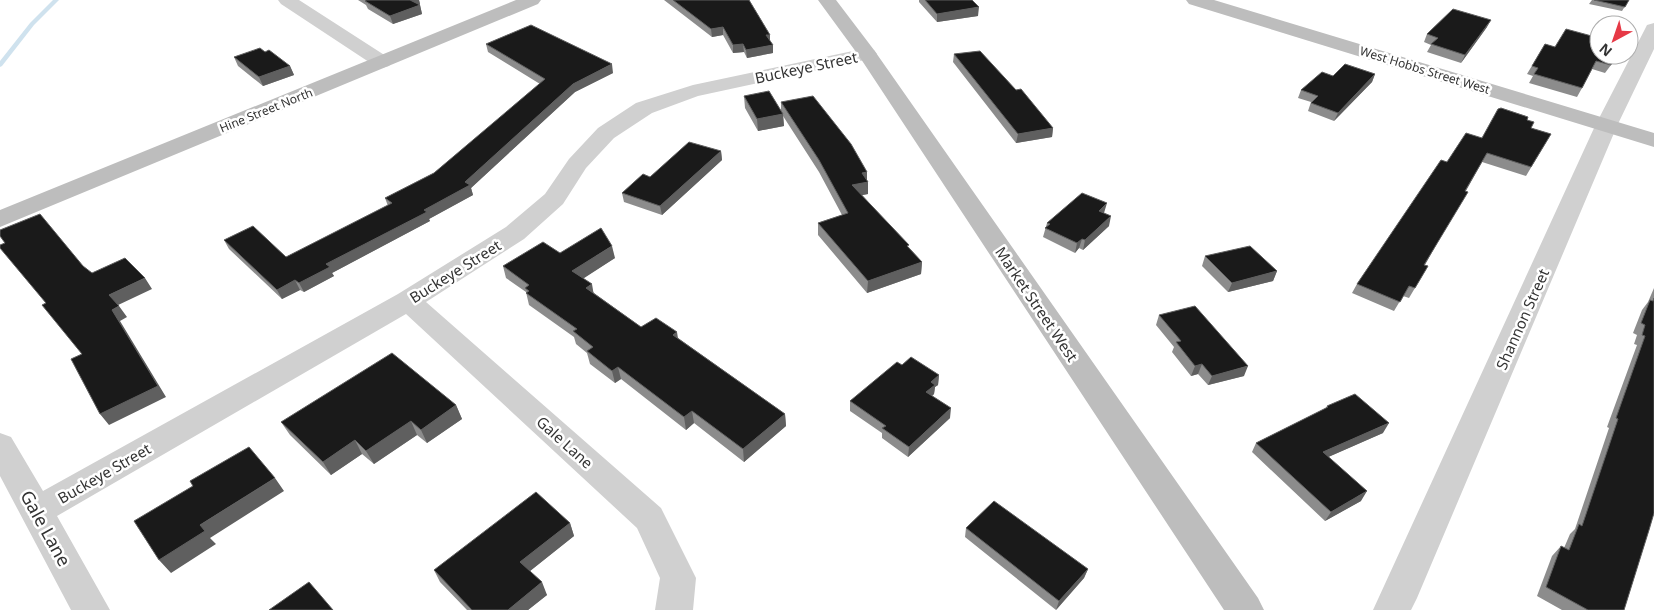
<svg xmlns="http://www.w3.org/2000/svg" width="1654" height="610" font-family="'Noto Sans',sans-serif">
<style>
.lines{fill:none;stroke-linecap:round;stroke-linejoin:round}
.stream{fill:#cfe2ee;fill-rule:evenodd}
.street{fill:#d0d0d0;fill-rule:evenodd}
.secondary{fill:#bdbdbd;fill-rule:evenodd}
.wall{fill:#8c8c8c}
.shaded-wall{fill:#5f5f5f}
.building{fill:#1a1a1a;stroke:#5f5f5f}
.labels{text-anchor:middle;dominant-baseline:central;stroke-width:5;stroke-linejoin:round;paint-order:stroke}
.far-street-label{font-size:12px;fill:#333;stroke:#fff}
.street-label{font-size:15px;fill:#333;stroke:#fff}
.near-street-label{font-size:18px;fill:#333;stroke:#fff}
</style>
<rect width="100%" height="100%" fill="#fff"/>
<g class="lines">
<path class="stream" d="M53 0H59L34 25 2 66 0 67V61L30 23Z"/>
<path class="street" d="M278 0H299L389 58 392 62 389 66 382 68 375 66 281 4Z
M1654 23V49L1617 126 1417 598 1411 610H1373L1595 126 1645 29 1647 25Z
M867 48 874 50 877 54 874 58 698 96 652 113 614 138 586 168 563 204 524 239 426 302 661 508 696 578 693 610H655L660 578 637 528 406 314 57 516 110 610H71L0 476V433L11 437 43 491 398 294 506 227 545 194 569 159 598 128 636 103 693 85Z"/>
<path class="secondary" d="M516 0H541L538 4 0 227V210Z
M818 0H836L874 50 1258 598 1264 610H1224L859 56Z
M1186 0H1214L1654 133V147L1189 4Z"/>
</g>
<path class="wall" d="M358 0H419L420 4 418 5H420L422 14 393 24 368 9 366 5Z
M664 0H749L770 35V42L773 45V53L747 58 744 52 733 53 723 35 712 37Z
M919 0H972L978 16 937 22 919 2Z
M1592 0H1629L1622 11 1589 4Z
M1487 27 1461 63 1427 52 1431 45 1424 42 1427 34Z
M486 44 613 73 575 92 471 188 473 195 429 219 430 221 332 273 334 276 304 292 300 290 282 299 229 249 224 240 286 257 388 206 385 198 434 173 540 84 488 52Z
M1545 44 1611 65 1605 73 1592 69 1582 88 1577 97 1529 83 1533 76 1527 74Z
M265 52 290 66 294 75 263 86 238 66 234 57Z
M954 54 1016 90 1053 128 1052 137 1016 143 953 62Z
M1375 74 1372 82 1334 121 1308 111 1311 102 1298 98 1301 90 1333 76Z
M744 96 781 111V102L867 172V180L868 182V194L862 195 922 262 921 274 867 293 818 235V223L842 215 819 172 783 116 784 126 758 131 745 108Z
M1527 120 1531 128 1551 134 1526 176 1482 162 1425 265 1428 266 1409 298 1403 296 1394 311 1352 293 1357 284 1447 162 1482 138Z
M721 151 722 160 662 215 624 202 622 193Z
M1104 213 1109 226 1083 250 1079 248 1075 253 1043 237 1047 223Z
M560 253 615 258 583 278 594 293 641 327 678 338 785 414 786 426 744 462 694 423 686 430 621 379 615 383 590 364 587 353 576 344 574 337 529 305 526 292 506 278 503 266Z
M1205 256 1277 271 1273 281 1228 292 1202 266Z
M1654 288V513L1624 610H1562L1537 596 1552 556 1561 546 1564 548 1570 534 1575 529 1609 428 1607 427 1637 345 1634 344 1637 335 1633 333 1642 310 1648 302Z
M1159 315 1244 376 1208 385 1198 374 1191 376 1172 352 1174 347 1156 325Z
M902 365 939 375 938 385 935 387 934 394 932 396 950 418 908 457 882 438V433L850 411V401Z
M456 405 462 419 427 443 417 435 374 464 362 454 331 475 290 435 281 422Z
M1327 406 1383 433 1328 457 1361 501 1325 521 1252 452 1256 443 1325 409Z
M570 523 574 536 530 571 547 595 528 610H467L440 582 434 570Z
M966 528 1088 569 1084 578 1056 610 965 537Z"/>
<path class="shaded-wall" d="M409 0H419L420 4 411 7Z
M420 5 422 14 393 24 390 16Z
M979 7 978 16 937 22V14Z
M1491 20 1487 27 1461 63 1465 55Z
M723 27V35L712 37 711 29Z
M766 35H770V43Z
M743 44 744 52 733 53V45Z
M773 45V53L747 58 746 50Z
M612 64 613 73 575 92 471 188 473 195 429 219 430 221 332 273 334 276 304 292 299 283 326 264 424 210 465 182 573 84Z
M290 66 294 75 263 86 259 77Z
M1375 74 1372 82 1334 121 1338 113Z
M783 114 784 126 758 131 757 119Z
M1053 128 1052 137 1016 143 1018 134Z
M721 151 722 160 662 215 660 206Z
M867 172V183L868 182V194L852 197V185L862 173Z
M1107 203 1104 213 1096 220 1099 211Z
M1111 216 1109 226 1083 250 1085 240Z
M1082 239 1079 248 1075 253 1077 243Z
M612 246 615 258 575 284 572 271Z
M922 262 921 274 867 293 868 281Z
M1277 271 1273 281 1228 292 1232 283Z
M145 278 152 289 116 306 109 295Z
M295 280 300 290 282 299 277 290Z
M592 284 594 296 586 288Z
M119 306 127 317 120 321 166 397 109 425 100 414 112 310Z
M677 332 679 345 673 335Z
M1202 364 1198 374 1191 376 1195 366Z
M1248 366 1244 376 1208 385 1212 376Z
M618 367 621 379 615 383 612 371Z
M939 375 938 385 935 387 934 394 925 402 926 392 931 382Z
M456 405 462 419 427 443 421 430Z
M951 408 950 418 908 457 909 447Z
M692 411 694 423 686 430 684 417Z
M785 414 786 426 744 462 743 449Z
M411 421 417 435 374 464 366 451Z
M1389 423 1383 433 1317 462 1323 452Z
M355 440 362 454 331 475 323 462Z
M275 478 284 491 210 538 216 544 171 573 159 560 200 525Z
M1367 491 1361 501 1325 521 1331 512Z
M570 523 574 536 525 575 520 562Z
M1088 569 1084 578 1056 610 1059 601Z
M542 582 547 595 528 610H508Z"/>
<path class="building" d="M366 0H410L420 5 390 16 365 1Z
M673 0H749L770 35H766L773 45 746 50 743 44 733 45 723 27 711 29Z
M925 0H972L979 7 937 14Z
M1594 0H1629L1625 7Z
M1453 9 1491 20 1465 55 1431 44 1438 38 1427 34Z
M531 25 612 64 573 84 465 182 470 185 424 210 427 212 326 264 330 267 299 283 295 280 277 290 224 240 253 226 286 257 392 203 385 198 434 173 545 79 486 44Z
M1566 29 1599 38V55H1614L1611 65 1596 61 1582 88 1534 74 1538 68 1532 66 1545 44 1555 47Z
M260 48 265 52 269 50 290 66 259 77 234 57Z
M980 51 1016 90 1021 89 1053 128 1018 134 954 54Z
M1345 64 1375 74 1338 113 1311 103 1318 96 1301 90 1322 72 1333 76Z
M769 91 783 114 757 119 744 96Z
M813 96 851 144 867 172 862 173 868 182 852 185 909 245 907 246 922 262 868 281 818 223 848 213 819 160 781 102Z
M1501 108 1528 117 1527 120 1534 122 1531 128 1551 134 1531 167 1487 153 1465 191 1468 192 1424 265 1428 266 1415 288 1409 286 1400 302 1357 284 1441 160 1447 162 1466 133 1482 138 1498 109Z
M689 142 721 151 660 206 622 193 643 174 650 177Z
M1082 193 1107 203 1099 211 1111 216 1085 240 1082 239 1077 243 1045 228 1050 224 1047 223Z
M40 214 83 266 92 273 125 258 145 278 109 295 119 306 112 310 158 386 100 414 71 359 82 354 42 305 46 303 0 248V245L5 243 0 236V230Z
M601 228 612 246 572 271 592 284 586 288 641 327 656 318 677 332 673 335 785 414 743 449 692 411 684 417 618 367 612 371 587 351 593 347 573 331 577 329 526 293 529 291 525 288 529 285 503 266 543 242 560 253Z
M1250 246 1277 271 1232 283 1205 256Z
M1654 298V513L1649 530 1624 610H1588L1546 587 1561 546 1569 550 1579 524 1582 526 1618 419 1616 418 1645 336 1642 335 1645 325 1641 323 1650 300 1653 301Z
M1195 306 1248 366 1212 376 1202 364 1195 366 1176 342 1181 341 1159 315Z
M392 353 456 405 421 430 411 421 366 451 355 440 323 462 281 422Z
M911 357 939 375 931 382 935 385 926 392 951 408 909 447 882 428 886 426 850 401 897 362 902 365Z
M1355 394 1389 423 1323 452 1367 491 1331 512 1256 443 1328 407 1327 406Z
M249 447 275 478 200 525 205 531 159 560 134 521 193 486 190 481Z
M536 492 570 523 520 562 542 582 508 610H472L434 570Z
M994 501 1088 569 1059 601 966 528Z
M309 582 333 610H269Z"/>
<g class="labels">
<g class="far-street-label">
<text transform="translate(1425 70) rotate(17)">West Hobbs Street West</text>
<text transform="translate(266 110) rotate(-22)">Hine Street North</text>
</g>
<g class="street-label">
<text transform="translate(806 67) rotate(-12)">Buckeye Street</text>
<text transform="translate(455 271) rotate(-32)">Buckeye Street</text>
<text transform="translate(1037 304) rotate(56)">Market Street West</text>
<text transform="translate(1522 319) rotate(-66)">Shannon Street</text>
<text transform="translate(565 442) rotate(42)">Gale Lane</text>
<text transform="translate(104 473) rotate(-30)">Buckeye Street</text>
</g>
<g class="near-street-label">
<text transform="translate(46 528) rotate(61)">Gale Lane</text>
</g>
</g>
<g transform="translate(1614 40) rotate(220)"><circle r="24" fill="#ffffff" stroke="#adadad"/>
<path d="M0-4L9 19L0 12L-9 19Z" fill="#e63946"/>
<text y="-8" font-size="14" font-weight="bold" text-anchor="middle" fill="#333333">N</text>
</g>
</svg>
